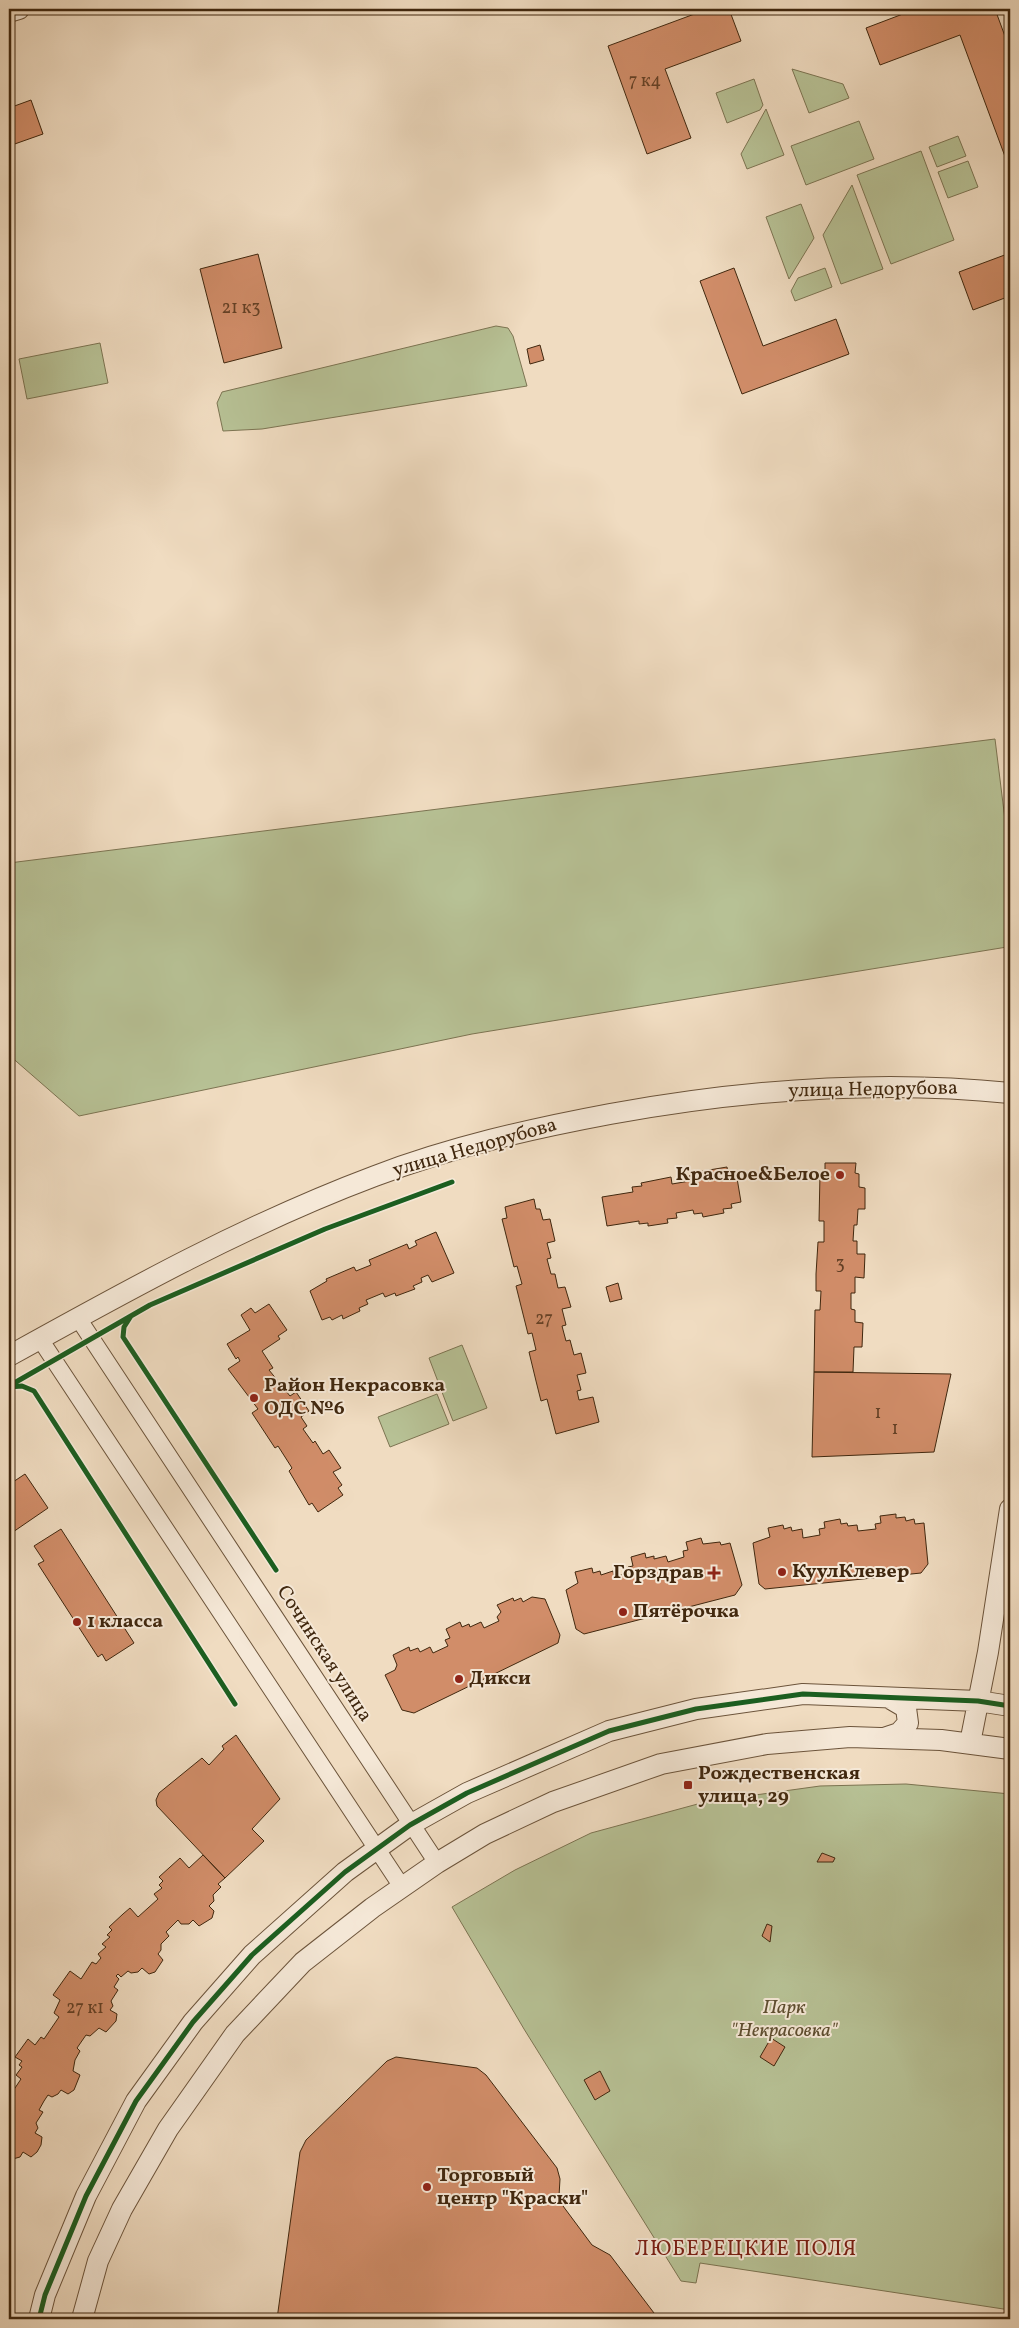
<svg xmlns="http://www.w3.org/2000/svg" width="1019" height="2328" font-family="Vollkorn,serif">
<style>
.green{fill:#b7c195;stroke:#7c7452}
.building{fill:#d18d69;stroke:#40270e}
.lines{fill:none;stroke-linecap:round;stroke-linejoin:round}
.minor-casing{stroke:#6c543b;stroke-width:18}
.tertiary-casing{stroke:#6c543b;stroke-width:22}
.minor{stroke:#f5e8d7;stroke-width:16}
.tertiary{stroke:#f5e8d7;stroke-width:20}
.cycleway-casing{stroke:#f5e8d7;stroke-width:8}
.cycleway{stroke:#1b5e20;stroke-width:5}
.poi-dot{fill:#8f2418;stroke:#f5e8d7;stroke-width:2}
.labels{text-anchor:middle;dominant-baseline:central;stroke-width:4;stroke-linejoin:round;paint-order:stroke}
.number-label{font-size:18px;fill:#644025}
.street-label{font-size:20px;fill:#40270e;stroke:#f5e8d7}
.poi-label{font-size:20px;font-weight:bold;fill:#40270e;stroke:#f5e8d7;text-anchor:start}
.park-label{font-size:20px;font-style:italic;fill:#5e4e30;stroke:#f5e8d7}
.neighbourhood-label{font-size:21px;letter-spacing:1px;fill:#7a1f14;stroke:#f5e8d7}
</style>
<rect width="100%" height="100%" fill="#f0dcc1"/>
<filter id="stains"><feTurbulence type="fractalNoise" baseFrequency=".004" numOctaves="4"/><feColorMatrix values="0 0 0 0 .2 0 0 0 0 .09 0 0 0 0 .02 0 0 0 .5 -.17"/></filter>
<radialGradient id="worn" r=".72"><stop offset=".6" stop-color="#630" stop-opacity="0"/><stop offset="1" stop-color="#630" stop-opacity=".3"/></radialGradient>
<path class="green" d="M792 69 843 84 849 98 809 113Z
M754 79 763 105 760 110 727 123 716 93Z
M766 109 784 155 747 169 741 154Z
M859 121 874 159 806 185 791 146Z
M958 136 966 156 937 167 929 147Z
M921 151 954 240 891 264 857 175Z
M968 161 978 187 948 198 938 172Z
M852 185 883 269 841 284 823 235Z
M801 204 814 238 789 279 766 217Z
M825 268 832 287 795 301 791 291 798 278Z
M496 326 508 328 513 336 527 386 262 429 223 431 217 403 222 392Z
M100 343 108 383 27 399 19 359Z
M995 739 1007 836V947L472 1034 79 1116 9 1055V863Z
M462 1345 487 1408 453 1421 429 1358Z
M437 1394 449 1424 390 1447 378 1417Z
M906 1784 1010 1794V2310L700 2263 696 2283 681 2281 524 2029 452 1907 515 1870 591 1833 705 1802 820 1786Z"/>
<path class="building" d="M708 9H729L741 41 665 69 691 138 647 154 608 46Z
M916 9H995L1010 50V170L960 35 880 65 866 28Z
M31 100 43 134 9 146V108Z
M1010 253V296L973 310 959 272Z
M258 254 282 348 224 363 200 269Z
M734 268 763 346 836 319 849 354 742 394 700 281Z
M540 345 544 360 530 364 527 349Z
M825 1163H856L855 1173 859 1174V1187L865 1188V1209H858L857 1225H854L853 1241H857V1254H865L864 1278 855 1277V1293H851V1309L855 1310V1322L863 1323 862 1347H854L853 1372H814L815 1310H820L821 1291H816V1274L818 1242H824V1221H819L820 1174H825Z
M727 1167 728 1174 736 1172 741 1202 731 1204 732 1208 723 1209 724 1213 703 1217 702 1213 694 1214 693 1210 676 1213 677 1218 667 1219 668 1223 648 1226V1223L639 1224V1221L607 1226 602 1197 633 1192 632 1187 642 1186 641 1183 671 1177 672 1184 690 1181 689 1176 697 1175V1172Z
M534 1199 536 1209H540L543 1220 550 1219 555 1241 547 1243 551 1258 547 1259 551 1274H555L558 1288 565 1287 571 1307 562 1309 566 1325 562 1326 566 1341 570 1340 574 1355 581 1353 586 1373 577 1375 581 1390 577 1391 579 1400 593 1397 599 1422 556 1434 547 1399 541 1401 536 1381 529 1352 536 1350 532 1333 528 1334 516 1286 522 1284 517 1266 514 1267 502 1219 507 1218 505 1207Z
M436 1232 454 1273 432 1282 428 1275 421 1278 422 1282 413 1286 415 1289 396 1296 395 1293 385 1297 383 1293 366 1300 368 1304 359 1308 360 1311 343 1319 342 1315 332 1320 330 1317 322 1320 310 1291 327 1281 326 1279 354 1267 356 1271 371 1265 369 1260 407 1244 409 1249 417 1245 415 1241Z
M618 1283 622 1299 610 1302 606 1287Z
M269 1304 287 1330 278 1336 280 1339 262 1351 273 1368 269 1370 290 1396 296 1392 309 1411 301 1417 307 1426 303 1429 313 1443 315 1441 323 1454 329 1450 341 1468 333 1472 342 1485 338 1488 343 1495 318 1512 312 1503 309 1505 289 1471 292 1468 278 1446 275 1448 252 1413 258 1409 228 1369 240 1361 238 1357 236 1359 227 1344 250 1330 241 1315 251 1308 255 1313Z
M814 1372 951 1374 934 1452 812 1457Z
M25 1474 48 1508 13 1532 9 1525V1476L13 1482Z
M896 1514V1518L905 1517 906 1521 914 1519 915 1524 924 1523 928 1564 921 1573 765 1589 759 1584 753 1543 770 1537 768 1528 783 1525 784 1529 791 1527 792 1531 802 1529 803 1538 820 1535 819 1529 825 1528 824 1522 840 1519 841 1524 847 1523 848 1526 857 1525 858 1531 876 1529 875 1524 881 1523 880 1516Z
M61 1529 134 1643 106 1661 102 1654 98 1657 38 1564 44 1561 34 1546Z
M701 1538 703 1544 720 1542 721 1545 730 1543 742 1585 735 1595 584 1634 576 1629 566 1590 578 1583 575 1572 592 1568 593 1573 600 1571 601 1575 613 1571 614 1577 629 1573 628 1567 633 1566 631 1557 645 1553 646 1558 654 1556V1559L666 1556 668 1562 684 1557 683 1551 688 1550 686 1542Z
M532 1597 545 1599 560 1635 558 1643 414 1713 402 1710 385 1675 395 1670 397 1665 393 1655 409 1647 410 1651 418 1648 420 1652 430 1647 433 1653 448 1646 445 1640 450 1638 446 1629 460 1622 462 1627 469 1624 470 1627 481 1622 484 1628 499 1621 497 1617 501 1612 497 1605 513 1598 514 1601 521 1598 523 1602Z
M236 1735 280 1799 252 1829 264 1841 225 1878 157 1806 156 1800 159 1793 202 1758 209 1765 224 1749 222 1746Z
M822 1853 835 1858 833 1862H817Z
M203 1855 225 1878 218 1884 221 1887 213 1895 214 1901 209 1906 214 1911 212 1918 199 1926 193 1920 189 1924H181L178 1920 166 1932 169 1936 161 1944V1950L158 1954 163 1960 155 1972 149 1974 142 1968 138 1972 131 1973 128 1971 121 1977 118 1974 116 1976 119 1979 114 1987 118 1990 111 2001 113 2006 110 2010 117 2014 116 2021 106 2032 99 2028 90 2036 86 2035 77 2048 80 2051 75 2060 73 2071 80 2075 74 2090 68 2094 61 2090 58 2094 52 2097 48 2095 44 2101 39 2110 43 2112 36 2123 38 2128 35 2133 42 2137 41 2145 37 2152 31 2157 23 2152 20 2157 9 2160V2097L21 2079 16 2075 22 2067 19 2065 22 2061 15 2057 28 2039 35 2045 41 2037 44 2039 59 2017 54 2013 60 2000 53 1995 70 1971 81 1979 92 1962 96 1964 101 1958 98 1954 106 1947 102 1944 110 1937 107 1935 112 1930 109 1927 123 1914 130 1908 138 1917 158 1899 154 1894 162 1888 159 1885 163 1881 159 1877 180 1858 189 1868Z
M767 1924 772 1926 770 1942 762 1936Z
M771 2038 785 2047 774 2066 760 2057Z
M396 2057 477 2068 486 2075 557 2168 560 2179 559 2196 563 2206 592 2245 610 2255 654 2313 656 2319H257L258 2316 277 2319 300 2152 306 2140 387 2061Z
M600 2071 610 2091 595 2100 584 2080Z"/>
<g class="lines">
<g class="minor-casing">
<path id="minor" d="M78 1318 437 1863
M40 1339 402 1887"/>
</g>
<g class="tertiary-casing">
<path id="tertiary" d="M9 12 19 9
M9 1356C128 1290 247 1224 375 1176 451 1147 530 1129 610 1114 742 1090 876 1079 1010 1093
M884 1738 899 1733 908 1723 906 1708 889 1698
M970 1743 988 1652 1010 1509
M39 2319 45 2295 86 2196 136 2101 193 2022 252 1955 345 1872 410 1825 467 1793 609 1731 696 1709 803 1694 978 1701 1010 1706
M82 2319 98 2261 122 2209 168 2129 235 2034 303 1962 372 1908 437 1863 485 1834 553 1802 661 1764 767 1744 850 1737 941 1740 1010 1749"/>
</g>
<use href="#minor" class="minor"/>
<use href="#tertiary" class="tertiary"/>
<g class="cycleway-casing">
<path id="cycleway" d="M131 1316 124 1327 123 1337 276 1570
M9 1386 150 1305 325 1229 452 1182
M9 1387 22 1386 34 1391 235 1704
M39 2319 45 2295 86 2196 136 2101 193 2022 252 1955 345 1872 410 1825 467 1793 609 1731 696 1709 803 1694 978 1701 1010 1706"/>
</g>
<use href="#cycleway" class="cycleway"/>
</g>
<g class="poi-dot">
<circle cx="840" cy="1175" r="5"/>
<circle cx="254" cy="1398" r="5"/>
<circle cx="782" cy="1572" r="5"/>
<path d="M711.5 1565.5h5v5h5v5h-5v5h-5v-5h-5v-5h5z"/>
<circle cx="623" cy="1612" r="5"/>
<circle cx="77" cy="1622" r="5"/>
<circle cx="459" cy="1679" r="5"/>
<rect x="683" y="1780" width="10" height="10" rx="2.5"/>
<circle cx="427" cy="2187" r="5"/>
</g>
<g class="labels">
<g class="number-label">
<text x="645" y="81">7 к4</text>
<text x="241" y="308">21 к3</text>
<text x="840" y="1264">3</text>
<text x="544" y="1319">27</text>
<text x="878" y="1413">1</text>
<text x="895" y="1429">1</text>
<text x="85" y="2008">27 к1</text>
</g>
<g class="street-label">
<text transform="translate(873 1090) rotate(-1)">улица Недорубова</text>
<text transform="translate(475 1148) rotate(-16)">улица Недорубова</text>
<text transform="translate(324 1654) rotate(57)">Сочинская улица</text>
</g>
<g class="poi-label">
<text x="830" y="1175" text-anchor="end">Красное&amp;Белое</text>
<text x="264" y="1386">Район Некрасовка<tspan x="264" dy="23">ОДС №6</tspan></text>
<text x="792" y="1572">КуулКлевер</text>
<text x="704" y="1573" text-anchor="end">Горздрав</text>
<text x="633" y="1612">Пятёрочка</text>
<text x="87" y="1622">1 класса</text>
<text x="469" y="1679">Дикси</text>
<text x="698" y="1774">Рождественская<tspan x="698" dy="23">улица, 29</tspan></text>
<text x="437" y="2176">Торговый<tspan x="437" dy="23">центр "Краски"</tspan></text>
</g>
<g class="park-label">
<text x="784" y="2008">Парк<tspan x="784" dy="23">"Некрасовка"</tspan></text>
</g>
<g class="neighbourhood-label">
<text x="746" y="2249">ЛЮБЕРЕЦКИЕ ПОЛЯ</text>
</g>
</g>
<rect width="1019" height="2328" fill="none" stroke="#f0dcc1" stroke-width="30"/>
<rect x="10" y="10" width="999" height="2308" fill="none" stroke="#40270e" stroke-width="2.5"/>
<rect x="15" y="15" width="989" height="2298" fill="none" stroke="#40270e"/>
<rect width="100%" height="100%" filter="url(#stains)"/>
<rect width="100%" height="100%" fill="url(#worn)"/>
</svg>
